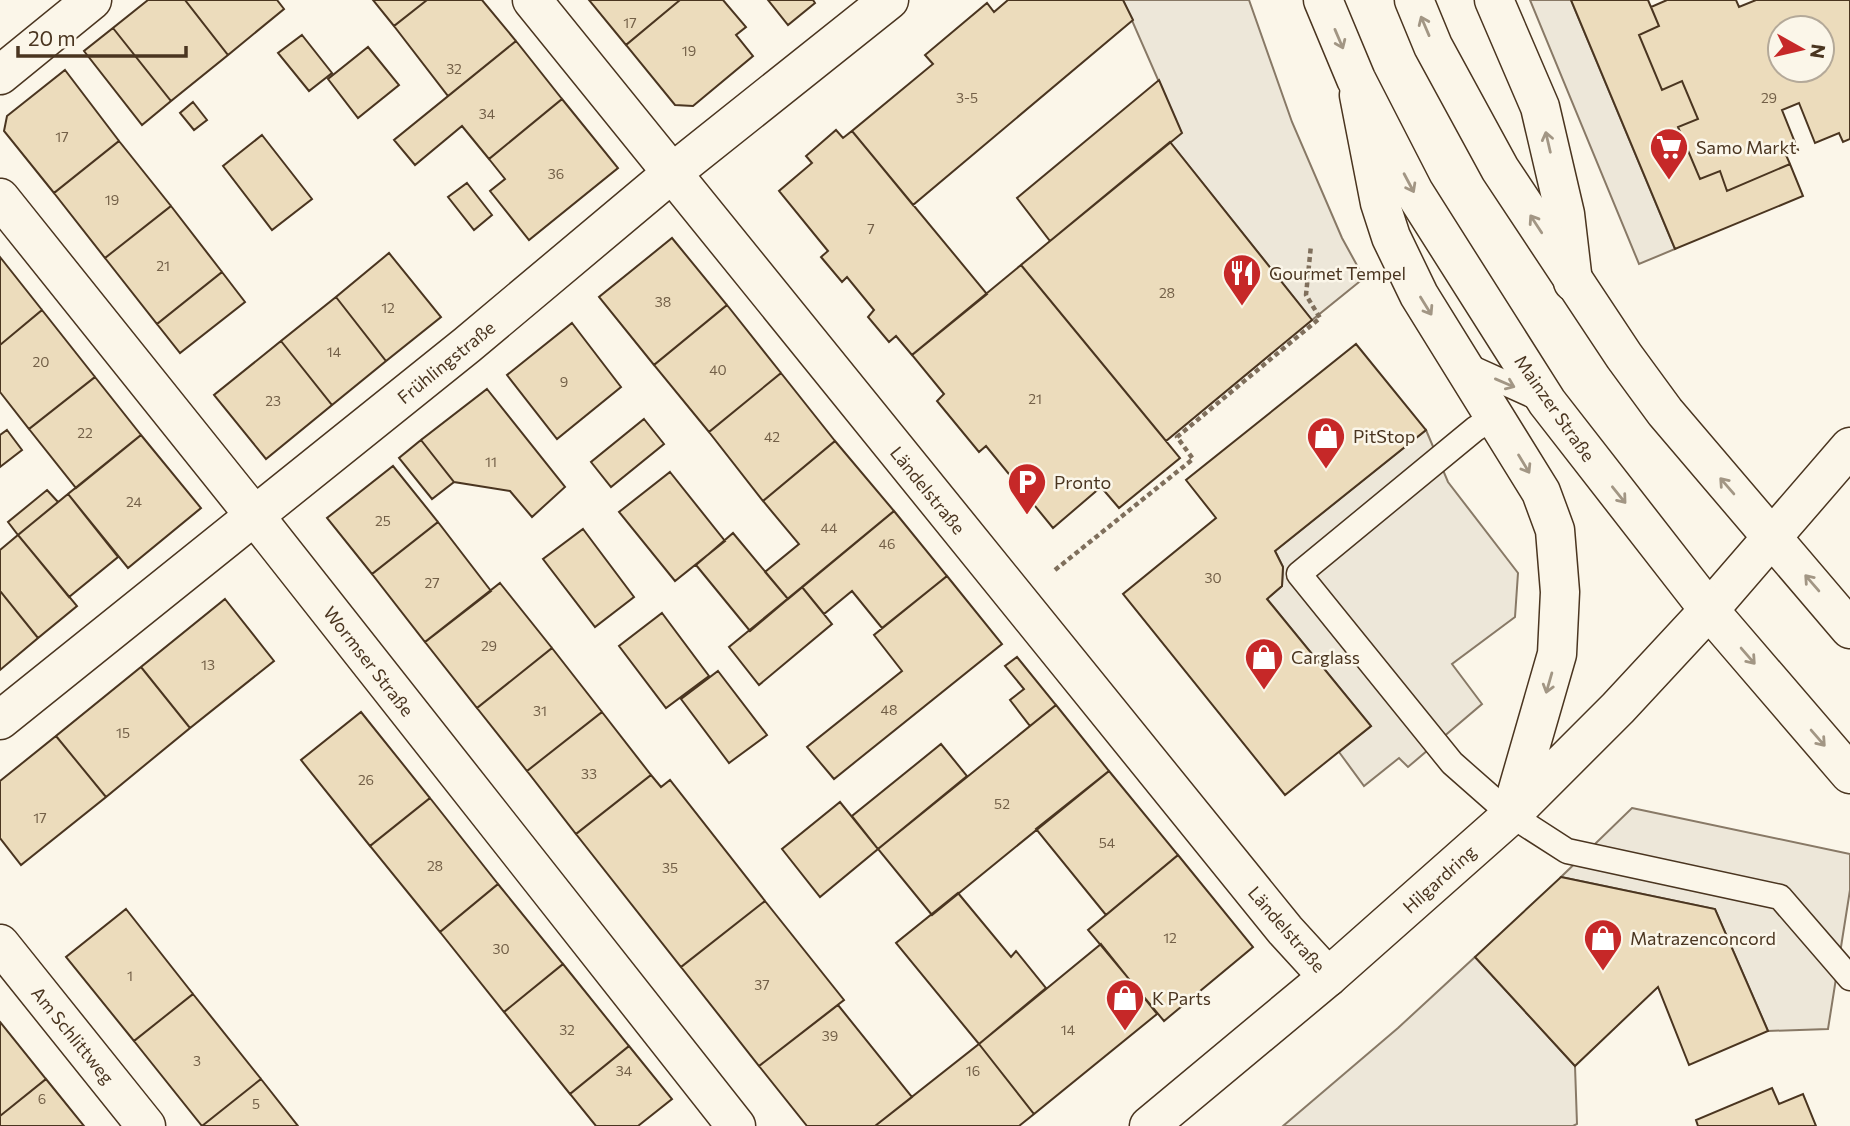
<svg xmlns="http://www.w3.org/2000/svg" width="1850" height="1126" font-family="Commissioner,sans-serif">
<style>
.parking{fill:#ede7d9;stroke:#887966;stroke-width:2}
.building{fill:#ecdcbc;stroke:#4a3520;stroke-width:2;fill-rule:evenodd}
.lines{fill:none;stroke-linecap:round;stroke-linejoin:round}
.service-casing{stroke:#4a3520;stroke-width:27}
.minor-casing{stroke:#4a3520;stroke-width:41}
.tertiary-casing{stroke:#4a3520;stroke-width:41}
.secondary-casing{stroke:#4a3520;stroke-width:41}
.path{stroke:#7f6f5c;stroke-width:4.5;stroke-dasharray:5 3.5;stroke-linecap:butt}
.service{stroke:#fbf6e9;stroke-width:24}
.minor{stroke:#fbf6e9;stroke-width:38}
.tertiary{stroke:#fbf6e9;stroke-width:38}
.secondary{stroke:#fbf6e9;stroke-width:38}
.oneway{stroke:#a29684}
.labels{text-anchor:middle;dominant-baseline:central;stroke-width:5;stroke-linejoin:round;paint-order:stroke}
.number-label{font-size:14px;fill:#725f47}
.poi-label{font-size:18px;fill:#4a3520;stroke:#fbf6e9;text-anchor:start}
.street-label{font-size:18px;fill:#4a3520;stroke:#fbf6e9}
</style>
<rect width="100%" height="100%" fill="#fbf6e9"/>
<path class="parking" d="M1123 0H1249L1292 122 1342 238 1364 278 1312 320 1170 142 1181 132Z
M1530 0H1571L1675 249 1639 264Z
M1426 430 1448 482 1518 573 1515 617 1452 664 1482 704 1408 767 1399 758 1364 786 1339 752 1371 726 1267 599 1282 586 1283 567 1275 551Z
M1632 808 1850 854V890L1828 1029 1768 1031 1715 909 1561 877Z
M1475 957 1575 1066 1577 1124 1573 1126H1283L1398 1028Z"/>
<path class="building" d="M148 0H185L228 55 171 101 113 28Z
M185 0H277L284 9 228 55Z
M373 0H427L394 26Z
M427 0H482L516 41 448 96 394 26Z
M589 0H680L626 45Z
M680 0H723L746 27 736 35 753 56 693 106 675 105 626 45Z
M768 0H813L815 3 788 25Z
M1008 0H1123L1133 20 913 205 852 131 933 64 925 55 987 3 994 12Z
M1571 0H1648L1659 26 1639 35 1662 90 1682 81 1698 119 1678 127 1700 179 1720 171 1727 191 1790 164 1803 196 1675 249Z
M1667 0H1736L1739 7 1756 0H1850V139L1843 142 1839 133 1815 143 1799 103 1782 110 1798 150 1786 155 1790 164 1727 191 1720 171 1700 179 1678 127 1698 119 1682 81 1662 90 1639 35 1659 26 1651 7ZM1780 28H1822V70H1780Z
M113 28 171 101 142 125 84 51Z
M302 35 332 73 309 91 278 53Z
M516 41 562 99 489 159 462 126 415 165 394 140Z
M368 47 399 85 358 118 328 79Z
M65 70 119 141 54 193 4 131 7 116Z
M1159 80 1182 133 1050 241 1017 198Z
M562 99 618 168 529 240 490 191 505 179 489 159Z
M193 102 207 120 194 130 180 113Z
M836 130 843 138 852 131 987 294 912 355 896 336 889 342 868 317 874 310 847 277 842 282 821 257 828 251 779 191 812 163 806 156Z
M262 135 312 199 272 230 223 166Z
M119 141 171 206 105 258 54 193Z
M1170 142 1312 320 1166 441 1021 265Z
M467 183 492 215 474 230 448 197Z
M171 206 222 272 157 324 105 258Z
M672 238 727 305 654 365 599 297Z
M389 253 441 317 386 361 336 297Z
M0 257 42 310 0 345Z
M1021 265 1180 458 1119 508 1101 487 1053 528 986 446 979 452 937 401 944 394 912 355Z
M222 272 245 302 180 353 157 324Z
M336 297 386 361 332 405 281 341Z
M727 305 781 373 709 432 654 365Z
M42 310 95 377 29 429 0 392V345Z
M572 323 621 387 557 439 507 375Z
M281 341 332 405 266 459 214 395Z
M1356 344 1426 430 1275 551 1283 567 1282 586 1267 599 1371 726 1285 795 1123 594 1216 518 1186 480Z
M781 373 835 441 763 501 709 432Z
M95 377 141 435 76 488 29 429Z
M487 389 565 487 532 517 510 491 454 482 421 440Z
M644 419 664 444 611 487 591 462Z
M7 430 22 450 0 467V435Z
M141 435 201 508 128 568 68 494Z
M421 440 454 482 432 499 399 458Z
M835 441 894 511 788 599 765 572 799 544 763 501Z
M393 466 438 522 372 574 327 518Z
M670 472 725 541 675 581 619 512Z
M47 490 58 502 18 535 8 522Z
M68 494 118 557 69 597 18 535Z
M894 511 947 576 882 628 852 591 824 614 802 587Z
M438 522 491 591 425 642 372 574Z
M583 529 634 597 595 627 543 559Z
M733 533 788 599 750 631 696 565Z
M18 535 77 606 38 638 0 591V550Z
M947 576 1002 644 834 779 807 747 902 671 874 635Z
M500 583 552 648 477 708 425 642Z
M802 587 832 624 759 685 729 647Z
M0 591 38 638 0 670Z
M225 599 274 661 190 728 141 667Z
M662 613 709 676 666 708 619 646Z
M552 648 602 712 527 771 477 708Z
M1017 657 1056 705 1030 726 1010 700 1024 689 1005 666Z
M141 667 190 728 106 797 56 736Z
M718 671 767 735 729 763 681 699Z
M1056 705 1109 771 932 915 878 849Z
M361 712 430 798 370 846 301 760Z
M602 712 651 775 576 834 527 771Z
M56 736 106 797 21 865 0 838V781Z
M941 744 967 776 878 849 852 816Z
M1109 771 1178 855 1106 915 1036 829Z
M651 775 661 787 670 780 765 901 681 967 576 834Z
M430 798 498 884 440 932 370 846Z
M840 802 878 849 820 897 782 849Z
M1178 855 1253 947 1164 1021 1088 930Z
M1561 877 1715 909 1768 1031 1689 1065 1658 987 1575 1066 1475 957Z
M498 884 563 964 504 1012 440 932Z
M958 893 1011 957 1016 951 1046 988 979 1044 896 943Z
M765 901 844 1000 759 1066 681 967Z
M126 909 193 994 134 1041 66 957Z
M1101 944 1157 1014 1034 1114 979 1044Z
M563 964 629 1046 570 1094 504 1012Z
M193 994 261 1079 202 1126 134 1041Z
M838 1005 912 1097 875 1126H807L759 1066Z
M0 1022 46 1079 0 1116Z
M979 1044 1034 1114 1019 1126H875Z
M629 1046 672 1099 638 1126H596L570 1094Z
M46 1079 84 1126H0V1116Z
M261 1079 298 1126H202Z
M1772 1088 1779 1104 1803 1094 1816 1126H1698L1696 1120Z"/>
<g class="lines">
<g class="service-casing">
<path id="service" d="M1463 364 1545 401
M1494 417 1475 429 1299 574 1452 763 1511 815 1567 851 1780 897 1850 978"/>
</g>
<g class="minor-casing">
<path id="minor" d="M532 0 1285 930 1328 977
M1494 0 1540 107 1565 214 1573 282
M0 75 92 0
M0 198 254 515 736 1126
M0 720 467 345 672 173 889 0
M0 944 146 1126"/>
</g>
<g class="tertiary-casing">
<path id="tertiary" d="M1359 95 1380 203 1391 237 1419 295 1541 492 1555 530 1560 592 1557 654 1512 810
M1149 1126 1328 977 1511 815 1618 708 1709 610 1850 447"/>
</g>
<g class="secondary-casing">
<path id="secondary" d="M1323 0 1356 79 1414 192 1547 402 1709 610 1850 774
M1414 0 1433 46 1500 169 1624 356 1665 412 1850 629"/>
</g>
<path class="path" d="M1055 570 1193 459 1177 437 1320 318 1306 295 1311 245"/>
<use href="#service" class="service"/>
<use href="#minor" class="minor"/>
<use href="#tertiary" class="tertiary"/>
<use href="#secondary" class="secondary"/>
</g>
<defs><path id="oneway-shaft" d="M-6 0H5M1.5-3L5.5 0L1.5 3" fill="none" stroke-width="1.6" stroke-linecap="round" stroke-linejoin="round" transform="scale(1.75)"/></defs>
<g class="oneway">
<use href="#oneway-shaft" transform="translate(1425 26) rotate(-113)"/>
<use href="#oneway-shaft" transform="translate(1339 39) rotate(67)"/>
<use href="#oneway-shaft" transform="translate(1548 142) rotate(-103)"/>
<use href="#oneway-shaft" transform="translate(1409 183) rotate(62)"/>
<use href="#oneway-shaft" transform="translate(1536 224) rotate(-123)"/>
<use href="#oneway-shaft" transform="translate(1426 306) rotate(58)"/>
<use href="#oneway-shaft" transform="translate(1505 383) rotate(23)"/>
<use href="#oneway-shaft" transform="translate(1524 464) rotate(59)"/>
<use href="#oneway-shaft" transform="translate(1727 486) rotate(-131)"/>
<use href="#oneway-shaft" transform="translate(1619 495) rotate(51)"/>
<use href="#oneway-shaft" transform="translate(1812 583) rotate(-131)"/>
<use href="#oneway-shaft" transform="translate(1748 656) rotate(49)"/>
<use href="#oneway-shaft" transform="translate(1549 683) rotate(106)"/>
<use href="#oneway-shaft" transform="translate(1818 738) rotate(49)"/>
</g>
<defs>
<g id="supermarket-pin" transform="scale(2.0125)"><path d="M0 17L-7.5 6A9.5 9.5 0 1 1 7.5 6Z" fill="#c62828" stroke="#fbf6e9"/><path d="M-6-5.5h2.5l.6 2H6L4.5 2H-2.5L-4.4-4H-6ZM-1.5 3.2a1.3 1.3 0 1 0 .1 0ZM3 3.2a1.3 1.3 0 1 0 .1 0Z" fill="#fff"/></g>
<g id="restaurant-pin" transform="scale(2.0125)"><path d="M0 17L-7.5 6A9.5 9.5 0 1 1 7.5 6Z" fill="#c62828" stroke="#fbf6e9"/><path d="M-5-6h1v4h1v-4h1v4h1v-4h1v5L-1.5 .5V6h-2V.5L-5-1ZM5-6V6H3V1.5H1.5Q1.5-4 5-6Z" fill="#fff"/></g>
<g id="shop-pin" transform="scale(2.0125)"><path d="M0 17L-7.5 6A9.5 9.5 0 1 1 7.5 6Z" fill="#c62828" stroke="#fbf6e9"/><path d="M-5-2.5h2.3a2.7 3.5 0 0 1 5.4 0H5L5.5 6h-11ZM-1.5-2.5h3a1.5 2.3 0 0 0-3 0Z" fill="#fff"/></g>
<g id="parking-pin" transform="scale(2.0125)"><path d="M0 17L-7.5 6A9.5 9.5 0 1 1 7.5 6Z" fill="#c62828" stroke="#fbf6e9"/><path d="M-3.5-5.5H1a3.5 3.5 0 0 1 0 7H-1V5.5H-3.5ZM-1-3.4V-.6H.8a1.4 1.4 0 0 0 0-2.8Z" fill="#fff"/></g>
</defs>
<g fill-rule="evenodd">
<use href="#supermarket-pin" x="1669" y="147"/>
<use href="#restaurant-pin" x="1242" y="273"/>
<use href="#shop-pin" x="1326" y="436"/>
<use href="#parking-pin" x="1027" y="482"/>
<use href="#shop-pin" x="1264" y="657"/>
<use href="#shop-pin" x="1603" y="938"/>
<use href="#shop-pin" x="1125" y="998"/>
</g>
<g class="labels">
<g class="number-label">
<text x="630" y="22">17</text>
<text x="689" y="50">19</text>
<text x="454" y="68">32</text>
<text x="967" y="97">3-5</text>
<text x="1769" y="97">29</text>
<text x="487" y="113">34</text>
<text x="62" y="136">17</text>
<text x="556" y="173">36</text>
<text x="112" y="199">19</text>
<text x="871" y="228">7</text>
<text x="163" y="265">21</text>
<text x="1167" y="292">28</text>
<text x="663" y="301">38</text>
<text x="388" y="307">12</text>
<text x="334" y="351">14</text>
<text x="41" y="361">20</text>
<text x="718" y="369">40</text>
<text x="564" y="381">9</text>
<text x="1035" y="398">21</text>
<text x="273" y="400">23</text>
<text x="85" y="432">22</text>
<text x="772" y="436">42</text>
<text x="491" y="461">11</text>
<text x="134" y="501">24</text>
<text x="383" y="520">25</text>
<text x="829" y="527">44</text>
<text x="887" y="543">46</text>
<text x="1213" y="577">30</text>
<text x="432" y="582">27</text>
<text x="489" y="645">29</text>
<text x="208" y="664">13</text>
<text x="889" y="709">48</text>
<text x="540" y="710">31</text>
<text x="123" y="732">15</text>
<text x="589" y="773">33</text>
<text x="366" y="779">26</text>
<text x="1002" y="803">52</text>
<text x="40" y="817">17</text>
<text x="1107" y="842">54</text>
<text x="435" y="865">28</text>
<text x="670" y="867">35</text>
<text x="1170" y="937">12</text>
<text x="501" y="948">30</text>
<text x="130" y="975">1</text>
<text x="762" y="984">37</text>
<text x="567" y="1029">32</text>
<text x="1068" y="1029">14</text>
<text x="830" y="1035">39</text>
<text x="197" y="1060">3</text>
<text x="624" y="1070">34</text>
<text x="973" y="1070">16</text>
<text x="42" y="1098">6</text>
<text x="256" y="1103">5</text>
</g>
<g class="poi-label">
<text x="1696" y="147">Samo Markt</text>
<text x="1269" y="273">Gourmet Tempel</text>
<text x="1353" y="436">PitStop</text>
<text x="1054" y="482">Pronto</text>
<text x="1291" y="657">Carglass</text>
<text x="1630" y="938">Matrazenconcord</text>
<text x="1152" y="998">K Parts</text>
</g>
<g class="street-label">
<text transform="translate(446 362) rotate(-39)">Frühlingstraße</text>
<text transform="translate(1555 408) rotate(55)">Mainzer Straße</text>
<text transform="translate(928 490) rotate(51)">Ländelstraße</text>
<text transform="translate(369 661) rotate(52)">Wormser Straße</text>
<text transform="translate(1439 879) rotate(-42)">Hilgardring</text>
<text transform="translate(1287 929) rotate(49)">Ländelstraße</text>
<text transform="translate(73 1035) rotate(51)">Am Schlittweg</text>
</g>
</g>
<g transform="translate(1801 49) rotate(98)"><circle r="33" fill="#fbf6e9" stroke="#b4a999" stroke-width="2"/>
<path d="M0-5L12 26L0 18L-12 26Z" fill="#c62828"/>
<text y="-10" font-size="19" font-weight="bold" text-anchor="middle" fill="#4a3520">N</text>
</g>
<path d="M18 46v10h168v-10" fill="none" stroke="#4a3520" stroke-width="3.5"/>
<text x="28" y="46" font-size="21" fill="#4a3520" stroke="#fbf6e9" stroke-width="5" paint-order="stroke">20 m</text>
</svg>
